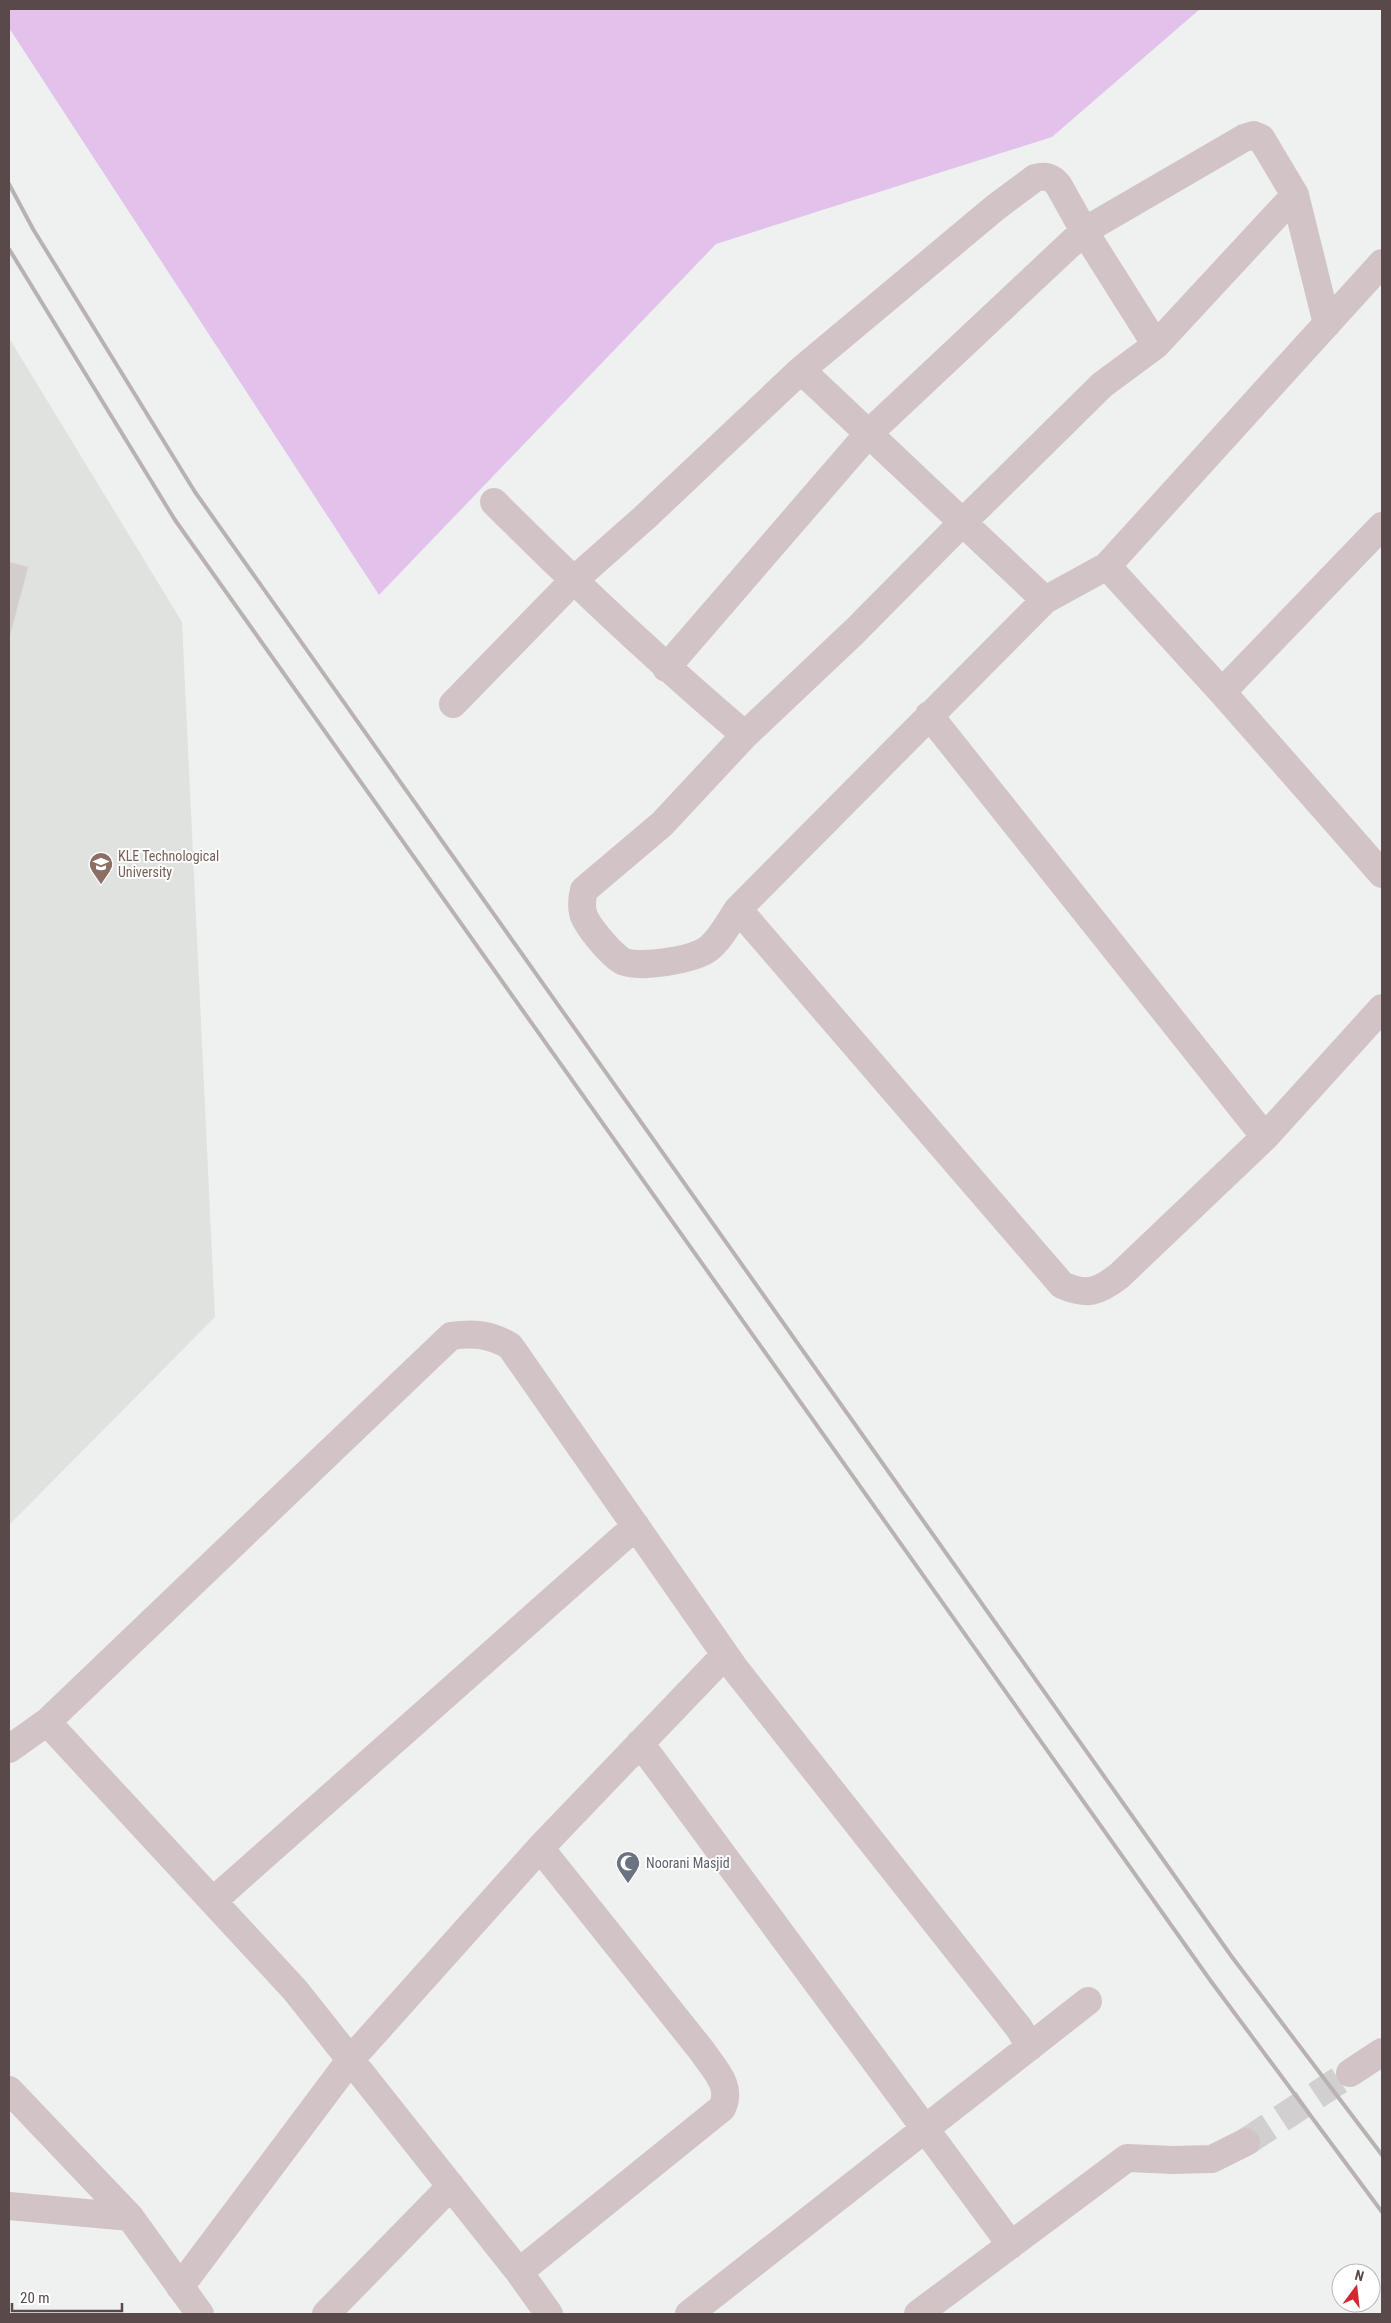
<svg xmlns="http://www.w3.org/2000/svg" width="1391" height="2323" font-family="'Roboto Condensed',sans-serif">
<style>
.education{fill:#e0e2e0}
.green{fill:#e2c2eb}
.building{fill:#d3cdcd;stroke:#dad4d3}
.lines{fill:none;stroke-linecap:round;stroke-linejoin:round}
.minor-tunnel{stroke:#d1cfcf;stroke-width:28;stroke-dasharray:28 14;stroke-linecap:butt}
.minor{stroke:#d2c4c6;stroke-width:28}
.rail{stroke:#b9b2b2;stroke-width:4}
.labels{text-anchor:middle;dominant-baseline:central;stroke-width:4;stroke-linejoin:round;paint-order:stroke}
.education-label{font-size:14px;fill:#785e54;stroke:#fff;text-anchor:start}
.worship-label{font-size:14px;fill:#5b616d;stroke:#fff;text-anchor:start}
</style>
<rect width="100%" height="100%" fill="#eff1f0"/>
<path class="education" d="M9 338 182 622 215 1317 9 1525Z"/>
<path class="green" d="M9 9H1200L1052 137 716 244 379 595 9 28Z"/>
<path class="building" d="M9 562 28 567 9 638Z"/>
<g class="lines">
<path class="minor-tunnel" d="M1246 2142 1350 2073"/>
<path class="minor" d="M1382 263 1107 566 1222 692 1382 874
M801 370 996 207 1035 178C1045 175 1053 177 1059 186L1084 231 1156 345
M494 502C575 583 658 661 745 735L662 824 584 890C582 898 581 904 583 913 586 925 614 959 625 962 641 968 693 960 708 949 720 940 729 922 738 909L1045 600
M666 668 869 433 1084 231 1244 138 1254 135 1261 138 1295 195
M1222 692 1382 526
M453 704 573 581 644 518 801 370 1045 600 1107 566
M929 715 1265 1137
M745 735 854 632 962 523 1102 385 1156 345 1295 195 1327 324
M738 909 1062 1285C1087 1296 1098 1292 1119 1276L1265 1137 1382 1008
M47 1722 451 1336C474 1333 490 1334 510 1346L736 1670 1019 2028 1030 2047
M640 1743 1011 2245
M9 1749 47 1722 295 1990 519 2272 549 2314
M213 1901 636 1526
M1350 2073 1382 2052
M9 2090 130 2217 200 2314
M9 2206 130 2217
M519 2272 722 2108C733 2086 714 2069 702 2051L540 1848
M180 2287 351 2059 540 1848 725 1655
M326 2314 451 2186
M689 2314 1088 2001
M918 2314 1127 2158 1173 2160 1212 2159 1246 2142"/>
<path class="rail" d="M9 184 33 229 195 492 1232 1957 1382 2155
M9 249 175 520 1210 1980 1382 2212"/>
</g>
<defs>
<g id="university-pin" transform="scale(1.25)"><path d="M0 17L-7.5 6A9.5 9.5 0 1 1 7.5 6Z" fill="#8d6e63" stroke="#fff"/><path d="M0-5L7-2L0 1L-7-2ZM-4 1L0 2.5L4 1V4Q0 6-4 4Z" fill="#fff"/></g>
<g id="mosque-pin" transform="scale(1.25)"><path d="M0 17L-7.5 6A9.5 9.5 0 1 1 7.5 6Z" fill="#6b7280" stroke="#fff"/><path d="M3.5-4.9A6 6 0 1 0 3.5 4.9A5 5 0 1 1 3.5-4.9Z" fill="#fff"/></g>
</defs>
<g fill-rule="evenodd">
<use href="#university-pin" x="101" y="864"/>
<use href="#mosque-pin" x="628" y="1863"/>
</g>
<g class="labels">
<g class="education-label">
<text x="118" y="856">KLE Technological<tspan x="118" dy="16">University</tspan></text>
</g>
<g class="worship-label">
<text x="646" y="1863">Noorani Masjid</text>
</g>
</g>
<rect width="1391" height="2323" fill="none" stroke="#5a494b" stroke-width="20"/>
<g transform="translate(1356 2288) rotate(15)"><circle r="24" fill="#ffffff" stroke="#bdb6b7"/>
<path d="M0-4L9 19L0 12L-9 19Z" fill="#cf2b31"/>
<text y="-8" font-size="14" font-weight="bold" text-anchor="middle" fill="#5a494b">N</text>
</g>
<path d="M12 2303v8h110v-8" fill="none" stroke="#5a494b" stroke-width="2.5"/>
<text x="20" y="2303" font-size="15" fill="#5a494b" stroke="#ffffff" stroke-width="4" paint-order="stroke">20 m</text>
</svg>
